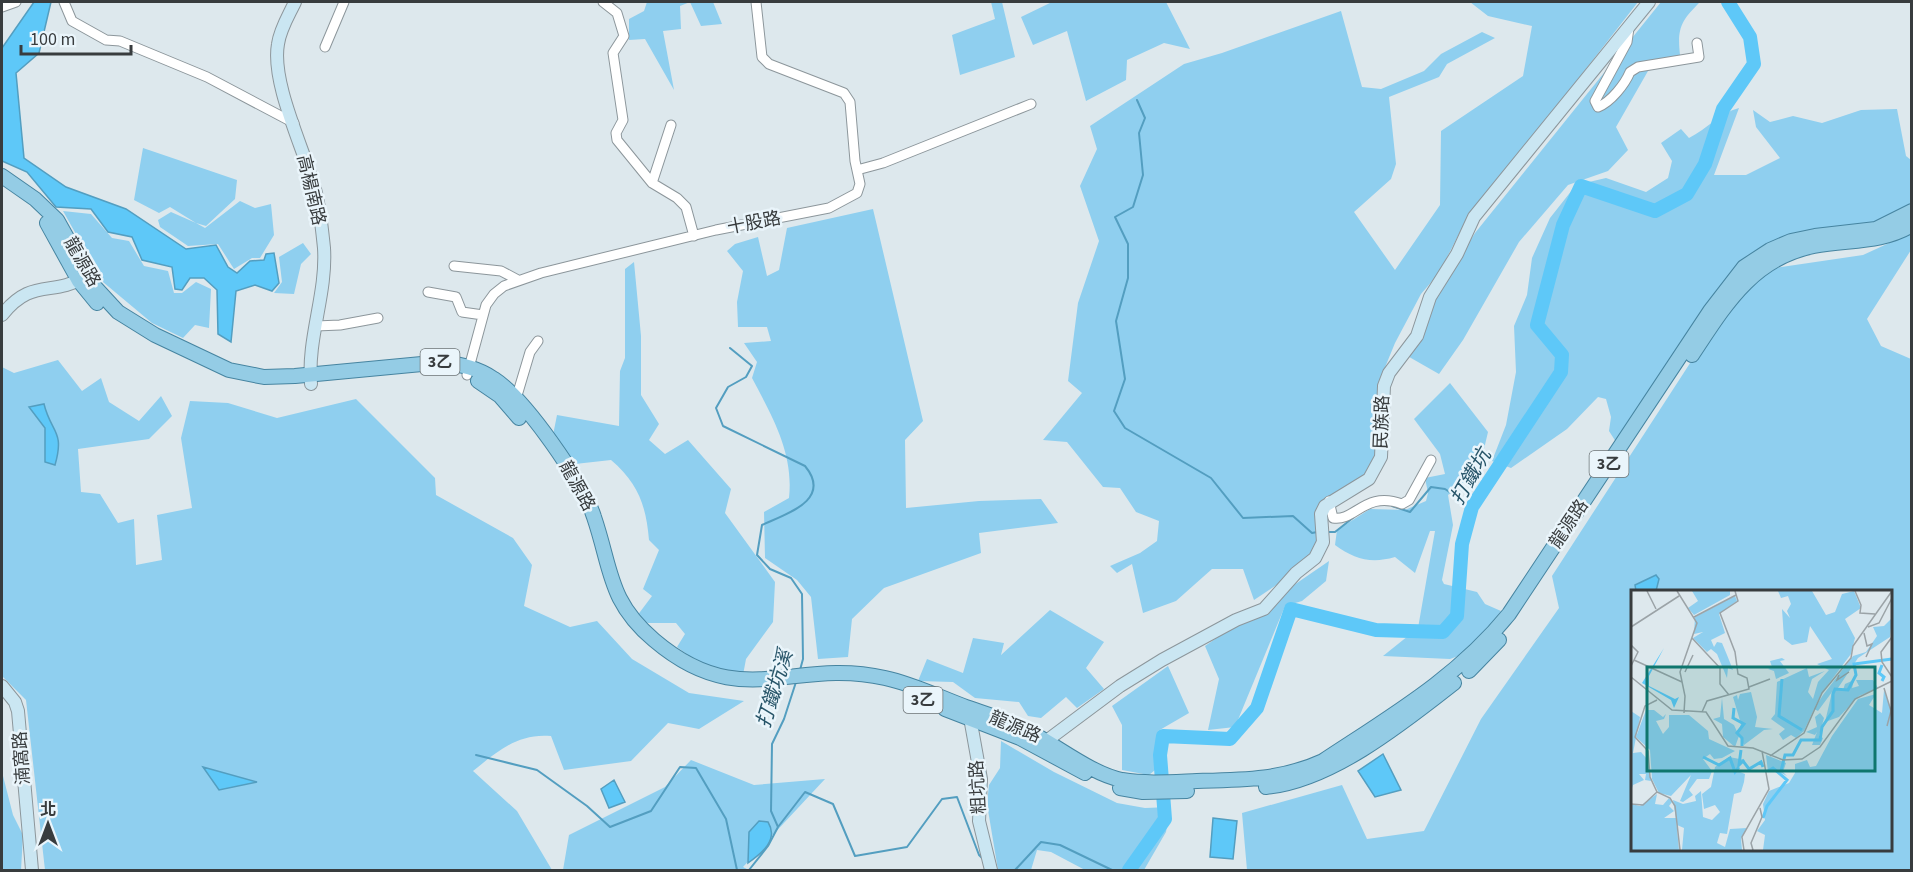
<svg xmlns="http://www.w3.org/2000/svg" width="1913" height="872" font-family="'Source Sans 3','Noto Sans TC',sans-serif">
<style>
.green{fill:#8fcfef;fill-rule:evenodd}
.water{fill:#5ec8f8;stroke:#539ec0;stroke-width:1.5}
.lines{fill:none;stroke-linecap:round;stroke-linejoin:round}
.stream{stroke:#539ec0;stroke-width:2}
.river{stroke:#5ec8f8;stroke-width:14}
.street-casing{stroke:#8c969b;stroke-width:11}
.secondary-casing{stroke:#8c969b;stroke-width:14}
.primary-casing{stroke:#4684a0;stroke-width:16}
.street{stroke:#fff;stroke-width:9}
.secondary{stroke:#cae6f2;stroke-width:12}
.primary{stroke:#94cce5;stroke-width:14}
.labels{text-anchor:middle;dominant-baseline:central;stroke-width:5;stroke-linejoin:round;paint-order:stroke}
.shield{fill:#eaf5fb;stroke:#6d7477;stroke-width:1.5}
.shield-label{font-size:16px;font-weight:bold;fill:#383c3e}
.street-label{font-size:18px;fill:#383c3e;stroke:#eaf5fb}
.water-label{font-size:20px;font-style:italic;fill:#285569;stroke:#eaf5fb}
.inset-river{fill:none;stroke:#5ec8f8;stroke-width:3}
.inset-road{fill:none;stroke:#9ba3a7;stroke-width:1.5}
.view{fill:#0f766e;fill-opacity:0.15;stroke:#0f766e;stroke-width:3}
.inset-edge{fill:none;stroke:#383c3e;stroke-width:3}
</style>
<rect width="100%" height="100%" fill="#dde8ed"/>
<path class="green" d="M647 2H690L680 6 681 29 663 31 674 90 645 39 629 40V19L644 11Z
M690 2H713L722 24 701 26Z
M991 2H1002L1015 57 960 75 952 35 995 19Z
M1052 2H1166L1190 49 1164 43 1127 60 1126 80 1086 101 1067 31 1033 45 1021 17Z
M1470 2H1638L1462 228 1439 273 1421 294 1395 343 1379 382 1381 424 1378 453 1368 478 1324 507 1323 539 1302 568 1254 600 1243 569H1212L1176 601 1143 613 1132 564 1117 573 1110 566 1140 553 1157 541 1159 521 1136 512 1120 488 1103 487 1067 442 1043 440 1082 393 1068 381 1078 303 1099 241 1080 186 1097 149 1090 126 1184 64 1222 53 1341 11 1362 87 1381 89 1424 71 1441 54 1482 32 1495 38 1447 64 1439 77 1389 97 1396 164 1391 179 1354 212 1395 270 1440 205 1441 131 1523 76 1532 26 1488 16Z
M1661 2H1700C1681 21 1677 28 1680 55L1648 71 1616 127 1628 150 1608 171 1568 185 1519 242 1463 340 1439 374 1404 354 1437 294 1475 233Z
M1739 108 1714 175H1746L1780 158 1756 127 1753 110 1770 122 1793 116 1822 123 1861 110 1897 109 1906 156 1911 160V204L1874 227 1780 246 1616 442 1609 431 1611 417 1606 399 1598 397 1567 429 1511 468 1492 461 1506 425 1516 372 1514 326 1527 295 1532 258 1550 218 1576 185 1606 178 1646 192 1668 178 1672 161 1661 143 1681 129 1689 138C1707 129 1720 113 1739 108Z
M143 148 237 180 235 199 206 226 196 223 205 228 240 201 255 208 271 204 274 235 260 258H252L234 269 218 244 188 246 160 227 158 220 171 212 196 223 170 207 159 213 134 200Z
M873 209 923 421 905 440 906 508 979 501 1041 499 1058 523 979 533 981 553 884 588 852 619 848 657 818 659 811 597 797 580 765 558 764 512 789 498C794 453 772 416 752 378L757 362 744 343 771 341 767 327H738L737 302 743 271 727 251 735 244 758 237 767 276 779 270 787 228Z
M63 211 91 214 112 238 129 241 144 266 168 271 174 293H182L196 282 211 289 209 328 195 325 183 338 152 323 103 282Z
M1911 233V250L1867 319 1881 346 1911 359V870H1247L1242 813 1342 785 1367 839 1424 831 1481 719 1559 608 1552 576 1731 300 1775 268 1863 255ZM1632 592H1890V850H1632Z
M303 243 311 254 301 264 294 294 274 293 282 282 279 257Z
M634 262 641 336V395L659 424 649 440 665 454 688 440 731 489 725 513 775 582 773 622 746 659 743 675 703 666 677 647 685 634 676 623H648L637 616 652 596 643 589 659 550 649 540C646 505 638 483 611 460L575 464 553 435 557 415 619 426 620 371 625 358V269Z
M58 360 82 391 101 378 109 402 139 421 161 396 172 416 149 439 78 449 81 492 100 494 118 523 134 519 136 565 162 560 157 515 192 508 181 438 190 401 228 403 277 418 356 399 435 478 436 495 513 538 532 565 524 606 570 627 597 621 632 659 689 693 744 701 699 729 668 723 631 761 564 770 551 736C518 733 498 751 473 771L517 811 552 870H45L26 700 2 676V367L14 373Z
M1450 383 1488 432 1479 470 1448 495 1453 525 1442 580 1444 584 1477 592 1485 604 1501 611 1469 652 1450 659 1383 656 1418 628 1435 531H1430L1415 573 1395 557C1371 564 1354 559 1335 545L1337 530 1370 509 1405 510 1426 501 1428 493 1425 478 1445 474 1440 454 1414 419Z
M1329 561 1326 581 1302 601 1285 606 1235 727 1208 730 1219 679 1205 646Z
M1050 610 1104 642 1086 668 1104 689 1077 708 1066 697 1041 718 1028 716 1019 702 975 698 953 682 918 681 927 659 963 673 973 638 1004 643 1001 655Z
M1168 666 1189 713 1158 731 1155 770 1149 775 1122 770V725L1112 706Z
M1001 741 1054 772 1117 803 1145 808 1170 807 1166 832 1144 870H1085L1051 852 1037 850 1031 870H998L987 804 989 785 1000 768Z
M691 760 754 785 825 779 743 867 749 870H563L569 835 665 787Z
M2 772 13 815 23 835 21 870H2Z"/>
<path class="water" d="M34 2H51L39 53 16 73 24 158 66 187 126 209 186 249 216 245 228 267 237 273 250 261 264 260 266 254 274 253 279 283 272 291 255 285 236 291 231 342 218 334 217 290 204 278H190L182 290 175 289 172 267 142 260 132 237 108 232 91 209 56 207 27 172 2 161V48Z
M44 404C51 433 65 430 55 465L45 462V428L29 407Z
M1656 575 1659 579 1656 591H1636L1635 585Z
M1383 754 1401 790 1375 797 1358 771Z
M203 767 257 782 219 790Z
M614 780 625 802 609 808 601 789Z
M1213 818 1237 821 1233 859 1210 857Z
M759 821 768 822C779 840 762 853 748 863L749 832Z"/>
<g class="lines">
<path class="stream" d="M1137 100 1145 118 1139 133 1143 175 1133 207 1115 217 1128 244V278L1116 321 1125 379 1114 411 1125 428 1211 478 1243 518 1293 516 1312 533 1317 532
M730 348 752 366 746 377 728 387 716 408 723 426 805 466C833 500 786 514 762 525L757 555 770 569 791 578 802 594 803 659 800 670
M1392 506 1410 512 1431 487 1445 489 1472 507
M1326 532H1335L1354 517
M796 682 784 719 772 744 771 811 778 827 805 792 833 804 855 856 907 847 942 799 957 797 979 855 983 859
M476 755 537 770 587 806 610 827 651 811 680 767 696 768 726 819 737 870
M749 870 768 846 778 827
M1015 870 1041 842 1060 845 1112 870"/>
<path class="river" d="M1129 870 1165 819 1160 755 1163 736 1230 739 1257 708 1291 609 1376 630 1443 632 1457 616 1462 544 1472 507 1561 372 1562 355 1537 325 1563 225 1581 186 1655 211 1687 194 1705 164 1723 109 1754 64 1750 37 1728 2"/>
<g class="street-casing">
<path id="street" d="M64 2 72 21 106 40 120 41 207 77 294 123
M603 2 617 13 624 36 613 53 623 120 616 133 617 140 652 183 677 198 686 207 694 236
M2 7 16 2
M1629 28 1627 42 1595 101 1598 107C1611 102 1625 84 1630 72L1638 67 1699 57 1697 43
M325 47 344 2
M857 170 883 163 1031 104
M652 183 671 125
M454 266 501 271 518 280
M428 292 456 297 462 312 483 315
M316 326 340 325 378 318
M467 375 486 305 494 294 504 286 541 273 716 230 829 208 857 193 860 184 855 161 850 102 844 93 769 64 762 57 756 2
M516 399 530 352 538 341
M1329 501 1333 518C1355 522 1365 490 1402 504L1409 500 1431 460"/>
</g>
<g class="secondary-casing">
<path id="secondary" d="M295 2C289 15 280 29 278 44 271 83 304 149 315 189 320 207 322 229 324 248 327 294 307 338 311 384
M2 315C32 277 52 297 85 277
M2 686 15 702 18 711 32 870
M969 712 981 779 979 821 991 870
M1041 745 1120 686 1162 660 1236 620 1264 609 1296 573 1315 558 1323 542 1321 514 1325 506 1369 479 1381 457 1384 386 1389 373 1417 336 1430 297 1457 254 1474 217 1649 2"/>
</g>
<g class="primary-casing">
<path id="primary" d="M2 176 35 199 57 220 94 286 118 312 155 335 229 370 264 377 295 376 443 362C462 365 478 368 494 379 525 399 583 482 594 517 612 570 608 601 654 640 741 714 792 657 885 678 913 684 939 697 966 707 986 714 1007 720 1026 730 1055 744 1091 774 1122 780 1146 784 1172 782 1197 781 1242 780 1282 780 1323 761 1391 716 1457 678 1509 614L1710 311 1744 267 1770 250 1791 241 1815 236 1876 229 1912 211
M47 223 79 281 97 303
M1692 355C1724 307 1752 258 1814 246 1848 239 1880 244 1912 225
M478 381 500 396 519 418
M1469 671 1499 640
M945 709 1020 738 1085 773
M1266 787C1331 781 1403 723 1454 683
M1120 788 1143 792 1187 791"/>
</g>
<use href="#street" class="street"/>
<use href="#secondary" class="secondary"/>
<use href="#primary" class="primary"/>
</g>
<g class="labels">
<g class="shield">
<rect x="420.5" y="349" width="39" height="26" rx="4.5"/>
<rect x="1589.5" y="451" width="39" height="26" rx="4.5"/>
<rect x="903.5" y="687" width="39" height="26" rx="4.5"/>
</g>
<g class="shield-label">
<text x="440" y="362">3乙</text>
<text x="1609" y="464">3乙</text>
<text x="923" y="700">3乙</text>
</g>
<g class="street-label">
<text transform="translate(311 190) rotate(77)">高楊南路</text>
<text transform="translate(754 223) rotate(-11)">十股路</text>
<text transform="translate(82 262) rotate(60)">龍源路</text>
<text transform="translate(1382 422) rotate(-88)">民族路</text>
<text transform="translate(577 486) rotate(61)">龍源路</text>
<text transform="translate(1569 524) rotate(-56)">龍源路</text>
<text transform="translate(1015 727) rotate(23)">龍源路</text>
<text transform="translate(22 758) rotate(-94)">湳窩路</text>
<text transform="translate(978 787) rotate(-93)">粗坑路</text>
</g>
<g class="water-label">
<text transform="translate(1471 477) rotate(-60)">打鐵坑</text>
<text transform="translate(775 689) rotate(-73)">打鐵坑溪</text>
</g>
</g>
<g transform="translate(1631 590)">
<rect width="261" height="261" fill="#dde8ed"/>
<path d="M61 1H99V5L63 25 57 18 67 11ZM147 1H181L195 25 204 22 211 4 223 1 230 18 214 29 224 48 220 64 190 104 173 141 165 148 160 145 152 150 148 144 154 139 140 129 144 124 146 92 176 78 178 87 194 81 181 89 177 102 182 109 187 92 198 80 186 74 201 69 179 36 176 52 161 55 153 49 151 19 159 28 156 21 160 14 157 6 150 8ZM104 6 106 11 88 24 94 43 80 50 83 57 86 52 91 53 96 65 102 80 97 78 96 88 86 64 80 59 76 62 62 48 72 42 63 44 64 27ZM261 28 259 47 227 68 207 98 212 100 214 94 223 90 221 98 228 96 225 90H242L247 98 228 106 208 127 194 132 201 102 187 121 183 119 192 105 222 66 235 62 246 46 242 37 253 36ZM151 68 154 70 149 71 158 83 145 89 143 81 137 79 141 77 139 71ZM253 100 261 121V260H132L134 245 126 241 134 230 132 214 138 201 158 193 164 183V174L176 170 179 177 185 176 201 146 227 109 245 104 238 115 251 123ZM120 102 126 127 124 137 142 139 133 140 113 155 107 143 110 134 102 107 106 105 107 110 109 104ZM91 108 93 129 103 135 108 146 104 157 92 147 91 134 82 129 89 127ZM15 120H23L32 127 35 124 33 129 25 131 32 144 38 137V125H58L77 141 78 149 104 161 91 168 83 169 79 164 72 169 81 181 78 189H66L58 200 62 205 52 212 49 211 60 185 40 206 28 203 21 189 19 160 5 147ZM0 121 9 127 2 163 10 162 16 169 20 191 14 190 15 184H8L13 190 2 195 0 201ZM189 123 193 128 188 146 192 148 189 155H181L186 142 184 145 175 142 186 137 184 127ZM135 165 155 173 152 182 156 186 141 178 137 182ZM98 167 114 170 104 180 114 184 113 192 110 202 103 204 96 244 89 243 86 253 94 257 99 239 116 238 110 249 111 260H51L53 238 46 235 42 210 52 214 65 211 64 206 70 201 72 227 81 230 89 222 84 215 73 219 71 204 80 197 84 177ZM26 204 24 214 32 215 38 208 41 212 38 216 43 221 33 228H45L48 260H0V214L9 216Z" fill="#8fcfef"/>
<path d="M33 58 18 86V96L44 109 48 107 43 118 40 110 11 93Z" fill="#5ec8f8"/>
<path class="inset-river" d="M151 89 148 126 171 140M251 91 253 87 248 83 251 75M103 118 102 128 113 134 106 143 111 148V156M110 160 108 175 112 171 118 179 130 172 132 177M72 167 88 175 99 168 104 182 108 177M150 181 154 165H162L170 150H189L191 137 202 121V104L204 99 217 100 225 85 223 74 261 69M132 228 136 216 156 190 142 178 137 181"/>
<path class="inset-road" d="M16 1 25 19M46 1 66 33 49 82 54 106 53 123M224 1 230 15 229 23 244 24M63 27 105 5M0 37 48 6M237 37 248 33 261 8M233 43 236 56 241 54 235 67M261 47 250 62 251 72 261 87M61 48 89 78V94L98 105M0 55 7 62 0 76M3 70 51 92M54 82 62 65M208 85 206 90 218 82M0 87 41 120 75 122 97 156 122 158 152 170 171 169 189 157 224 109 261 91M118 97 139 89M253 98 260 121 256 136M26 110 14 116 4 147 17 161 19 187 26 202 39 208 44 216 49 260M71 122 76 111 118 99 116 88 107 84 104 62 89 23 107 11 104 1M139 166 173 143 191 103 220 68 222 56 261 1M0 214 12 215 26 202M113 260 111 247 138 199 131 161M122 260 120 253 131 227 129 218"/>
<path class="view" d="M16 77H244V181H16Z"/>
<rect width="261" height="261" class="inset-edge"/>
</g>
<rect width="1913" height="872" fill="none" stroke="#383c3e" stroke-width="6"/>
<g transform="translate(48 824)" stroke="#eaf5fb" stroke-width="4.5" paint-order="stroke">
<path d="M0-4.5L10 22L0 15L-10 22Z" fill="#383c3e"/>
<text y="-9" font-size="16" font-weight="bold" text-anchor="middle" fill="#383c3e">北</text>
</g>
<path d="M21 45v9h110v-9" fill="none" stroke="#383c3e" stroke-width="3"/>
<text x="30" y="45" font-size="18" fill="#383c3e" stroke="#eaf5fb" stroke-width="4.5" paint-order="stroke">100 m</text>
</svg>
